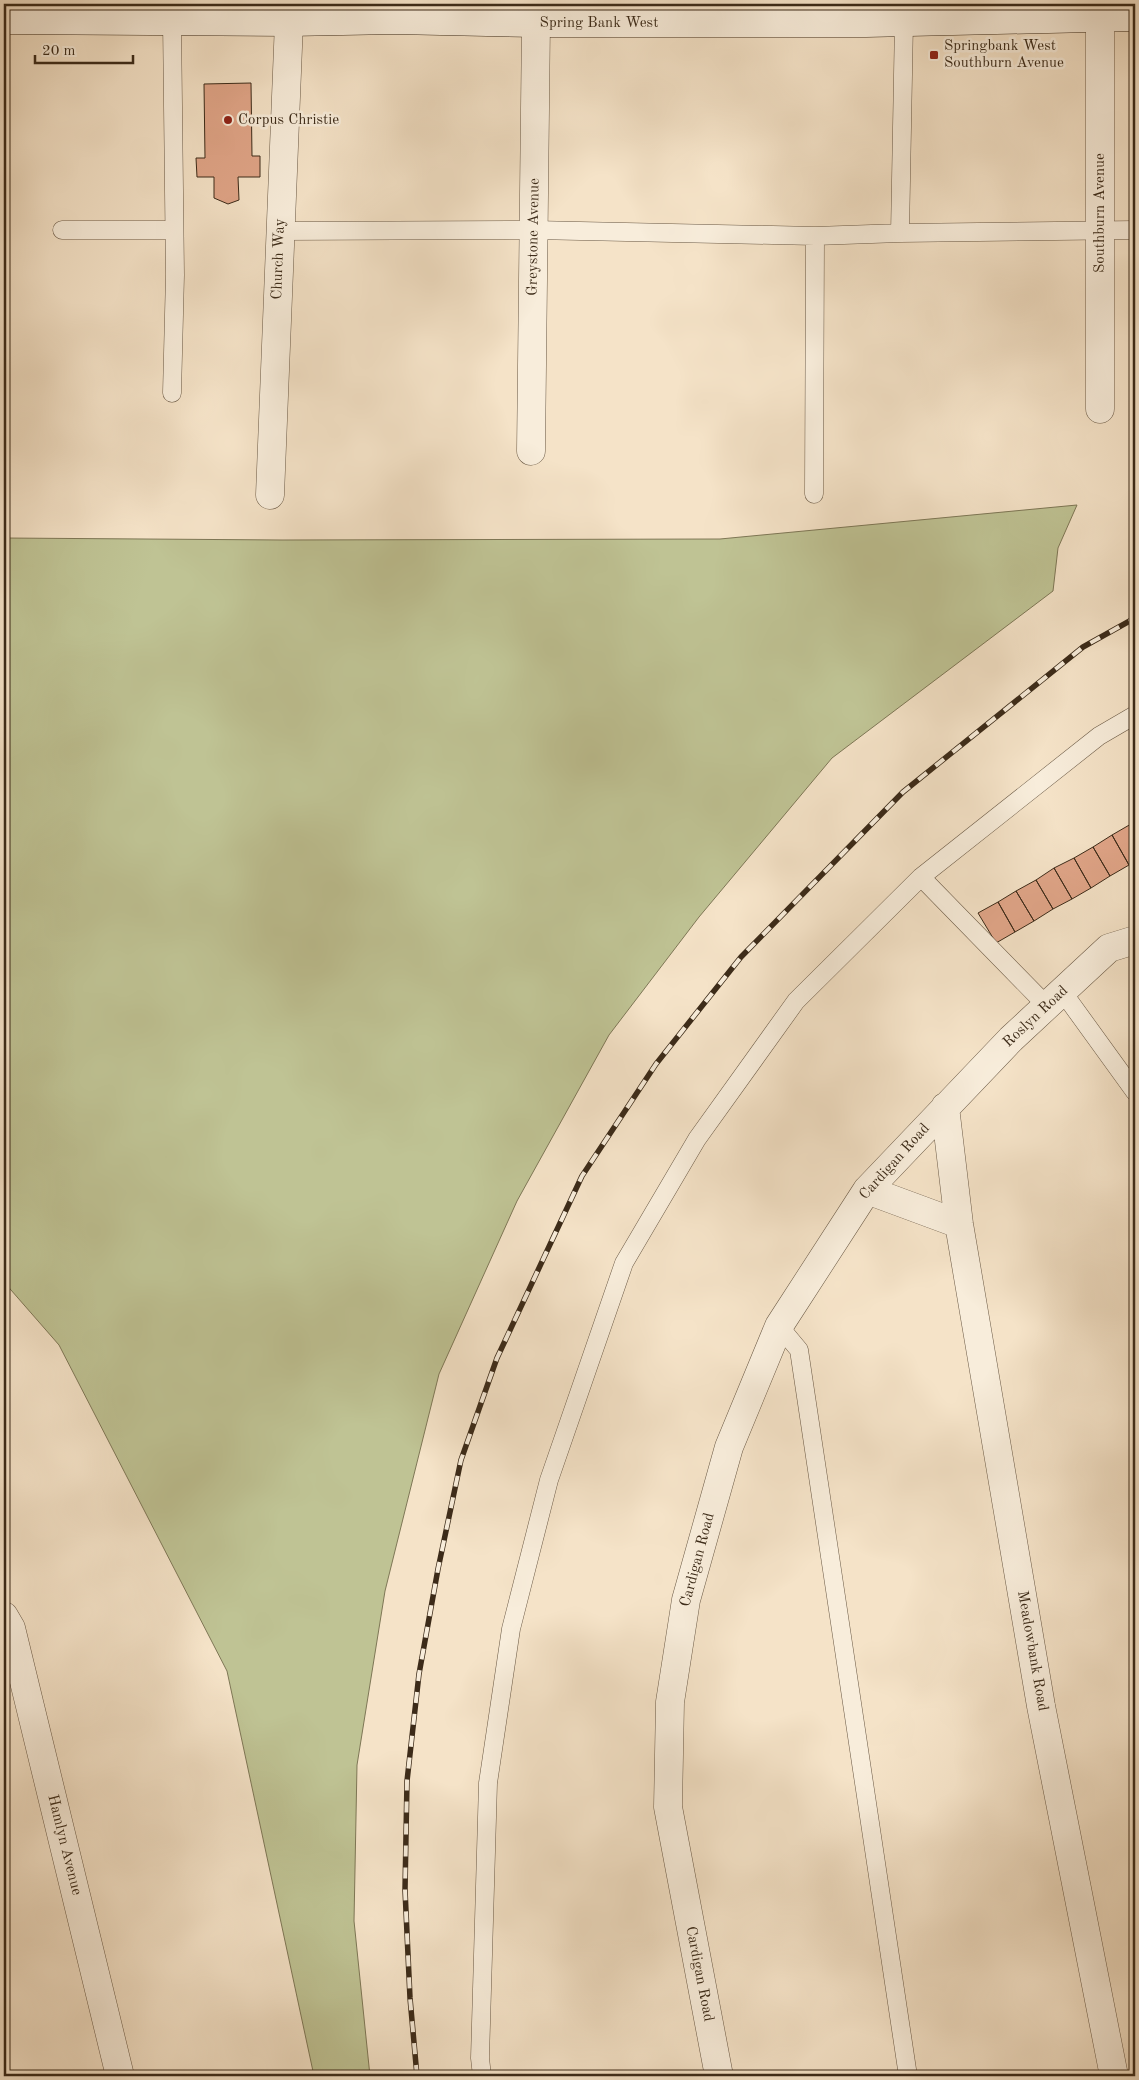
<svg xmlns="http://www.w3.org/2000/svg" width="1139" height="2080" font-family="'Old Standard TT',serif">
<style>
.green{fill:#bfc394;stroke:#7e7756}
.building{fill:#e0a588;stroke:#3c2b19}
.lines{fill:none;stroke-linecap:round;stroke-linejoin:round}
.lane-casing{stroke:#6a5945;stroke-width:19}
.street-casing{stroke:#6a5945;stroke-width:29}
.secondary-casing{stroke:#3c2b19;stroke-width:29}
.lane{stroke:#f8eddb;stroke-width:18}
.street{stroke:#f8eddb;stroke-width:28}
.secondary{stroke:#f8eddb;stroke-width:28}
.rail-casing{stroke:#3c2b19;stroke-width:5.5}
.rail{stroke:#f8eddb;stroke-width:4;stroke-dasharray:11;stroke-linecap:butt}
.poi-dot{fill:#8f2418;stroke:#f8eddb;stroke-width:2}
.labels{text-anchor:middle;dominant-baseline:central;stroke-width:5;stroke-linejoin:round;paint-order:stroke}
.street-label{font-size:15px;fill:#3c2b19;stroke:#f8eddb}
.poi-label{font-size:15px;fill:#3c2b19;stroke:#f8eddb;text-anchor:start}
</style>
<rect width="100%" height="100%" fill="#f5e3c8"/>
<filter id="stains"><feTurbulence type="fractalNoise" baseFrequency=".004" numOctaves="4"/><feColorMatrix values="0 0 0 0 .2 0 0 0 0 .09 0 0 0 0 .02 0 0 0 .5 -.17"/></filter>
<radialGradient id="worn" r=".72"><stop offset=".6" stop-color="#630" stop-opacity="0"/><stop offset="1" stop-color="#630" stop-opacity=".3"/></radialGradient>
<path class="green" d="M1077 505 1058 548 1053 591 832 758 699 917 609 1035 517 1201 439 1374 385 1591 357 1765 354 1921 370 2076H314L227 1671 59 1345 4 1282V538L282 540 720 539Z"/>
<path class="building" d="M251 83 252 156H260V177H238L239 200 228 204 214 198V177H197L196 158H205L204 84Z
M1131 824 1135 832V862L1129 865 1112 835Z
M1112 835 1129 865 1110 876 1093 847Z
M1093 847 1110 876 1091 888 1074 858Z
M1074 858 1091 888 1072 899 1054 868Z
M1054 868 1072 899 1053 909 1036 880Z
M1036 880 1053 909 1034 921 1016 891Z
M1016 891 1034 921 1015 932 998 902Z
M998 902 1015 932 996 943 978 913Z"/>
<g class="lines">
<g class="lane-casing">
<path id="lane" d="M172 21 175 275 172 393
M62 230H174
M280 231 534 230 815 236 900 233 1135 230
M900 233 904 22
M814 494 815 236
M921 877 1047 1006
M1062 991 1135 1092
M779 1326 799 1350 908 2076
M482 2076 480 2058 488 1783 511 1629 549 1480 624 1263 697 1139 796 1001 921 877 1099 736 1135 715"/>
</g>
<g class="street-casing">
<path id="street" d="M1100 18V409
M531 451 536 23
M270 495 289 22
M945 1107 959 1224 1041 1706 1114 2076
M867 1190 959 1224
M4 1616 11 1628 120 2076
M719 2076 668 1807 670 1702 686 1600 729 1447 779 1326 867 1190 1011 1039 1109 948 1135 940"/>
</g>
<g class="secondary-casing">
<path id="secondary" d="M4 20 289 22 395 20 536 23H866L1135 17"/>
</g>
<use href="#lane" class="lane"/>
<use href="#street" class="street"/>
<use href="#secondary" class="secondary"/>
<g class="rail-casing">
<path id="rail" d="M417 2076 410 1998 405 1890 407 1781 419 1674 438 1569 461 1460 497 1358 582 1176 656 1064 741 957 903 792 1083 647 1135 618"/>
</g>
<use href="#rail" class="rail"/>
</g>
<g class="poi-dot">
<rect x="929" y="50" width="10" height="10" rx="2.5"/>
<circle cx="228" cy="120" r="5"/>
</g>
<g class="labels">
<g class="street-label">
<text x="599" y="23">Spring Bank West</text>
<text transform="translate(1100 213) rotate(-90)">Southburn Avenue</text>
<text transform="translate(534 237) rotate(-89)">Greystone Avenue</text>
<text transform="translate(279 259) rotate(-88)">Church Way</text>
<text transform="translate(1036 1017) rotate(-43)">Roslyn Road</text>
<text transform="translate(895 1162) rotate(-48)">Cardigan Road</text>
<text transform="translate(698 1560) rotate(-75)">Cardigan Road</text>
<text transform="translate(1032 1651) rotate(80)">Meadowbank Road</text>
<text transform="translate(64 1845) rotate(76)">Hamlyn Avenue</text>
<text transform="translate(699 1974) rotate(79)">Cardigan Road</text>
</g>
<g class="poi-label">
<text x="944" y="46">Springbank West<tspan x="944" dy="17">Southburn Avenue</tspan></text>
<text x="238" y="120">Corpus Christie</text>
</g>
</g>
<rect width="1139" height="2080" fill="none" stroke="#f5e3c8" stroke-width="20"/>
<rect x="5" y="5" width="1129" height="2070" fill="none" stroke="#3c2b19" stroke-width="2.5"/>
<rect x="10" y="10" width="1119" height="2060" fill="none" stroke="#3c2b19"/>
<path d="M35 55v8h98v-8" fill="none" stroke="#3c2b19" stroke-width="2.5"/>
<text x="42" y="55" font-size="15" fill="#3c2b19" stroke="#f8eddb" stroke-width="4" paint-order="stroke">20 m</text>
<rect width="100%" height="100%" filter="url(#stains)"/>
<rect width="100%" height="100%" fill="url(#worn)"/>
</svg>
